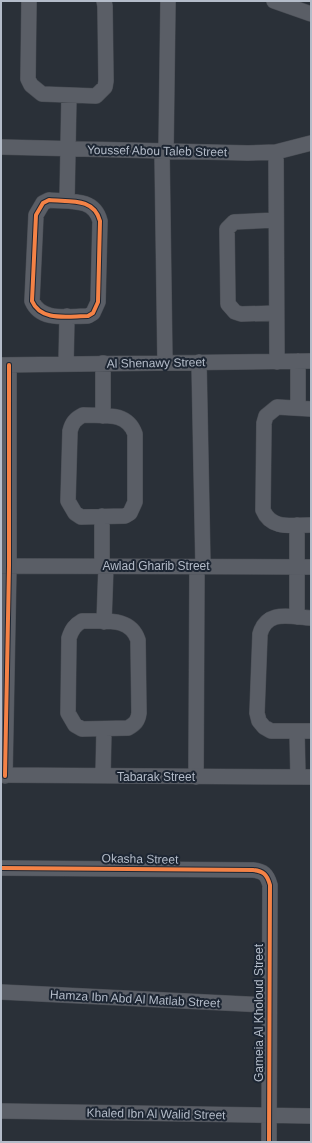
<svg xmlns="http://www.w3.org/2000/svg" width="312" height="1143" font-family="Helvetica,sans-serif">
<style>
.lines{fill:none;stroke-linecap:round;stroke-linejoin:round}
.minor-casing{stroke:#484c53;stroke-width:16}
.minor{stroke:#5a5e66;stroke-width:15}
.cycleway-casing{stroke:#1d2633;stroke-width:6}
.cycleway{stroke:#f48246;stroke-width:4}
.labels{text-anchor:middle;dominant-baseline:central;stroke-width:4;stroke-linejoin:round;paint-order:stroke}
.street-label{font-size:12px;fill:#b4bcc9;stroke:#1d2633}
</style>
<rect width="100%" height="100%" fill="#2a3038"/>
<g class="lines">
<g class="minor-casing">
<path id="minor" d="M29 1 28 79 31 85 42 94 96 96 105 87 106 81 105 6 104 1
M274 1 311 14
M1 147 248 153 276 152 311 143
M162 151 165 363
M166 151 168 1
M276 152 277 362
M49 200C69 202 94 197 100 221L98 302 93 313 88 316C68 316 41 322 32 301L36 215 43 203Z
M67 201 69 95
M276 313 241 314 235 312 228 304 227 229 234 222 276 220
M298 361V408
M199 362 203 567
M66 364 67 316
M1 365 311 361
M311 409 277 407 266 416 264 423 263 510C271 530 292 525 311 525
M83 415C103 416 127 411 135 434V502L130 513 125 516 81 517 75 513 68 501 70 431C72 423 75 419 83 415Z
M103 416V363
M1 566 311 567
M102 566V516
M297 617V525
M311 618C290 617 267 609 260 634L257 713 259 721 264 727 271 731H311
M82 621C104 622 130 616 138 640L139 713C138 721 135 724 128 728L82 729 75 725 68 713 69 638C72 629 75 625 82 621Z
M104 622 106 566
M297 731 298 777
M1 775 311 777
M5 776 9 566V365
M103 776 104 729
M196 777 197 567
M1 868 253 870C263 871 267 874 270 885L269 1142
M1 992 268 1005
M1 1111 311 1116"/>
</g>
<use href="#minor" class="minor"/>
<g class="cycleway-casing">
<path id="cycleway" d="M49 200C69 202 94 197 100 221L98 302 93 313 88 316C68 316 41 322 32 301L36 215 43 203Z
M5 776 9 566V365
M1 868 253 870C263 871 267 874 270 885L269 1142"/>
</g>
<use href="#cycleway" class="cycleway"/>
</g>
<g class="labels">
<g class="street-label">
<text transform="translate(157 151) rotate(1)">Youssef Abou Taleb Street</text>
<text transform="translate(156 363) rotate(-1)">Al Shenawy Street</text>
<text x="156" y="566">Awlad Gharib Street</text>
<text x="156" y="777">Tabarak Street</text>
<text transform="translate(140 859) rotate(1)">Okasha Street</text>
<text transform="translate(135 999) rotate(3)">Hamza Ibn Abd Al Matlab Street</text>
<text transform="translate(259 1013) rotate(-90)">Gameia Al Kholoud Street</text>
<text transform="translate(156 1114) rotate(1)">Khaled Ibn Al Walid Street</text>
</g>
</g>
<rect width="312" height="1143" fill="none" stroke="#b4bcc9" stroke-width="4"/>
</svg>
